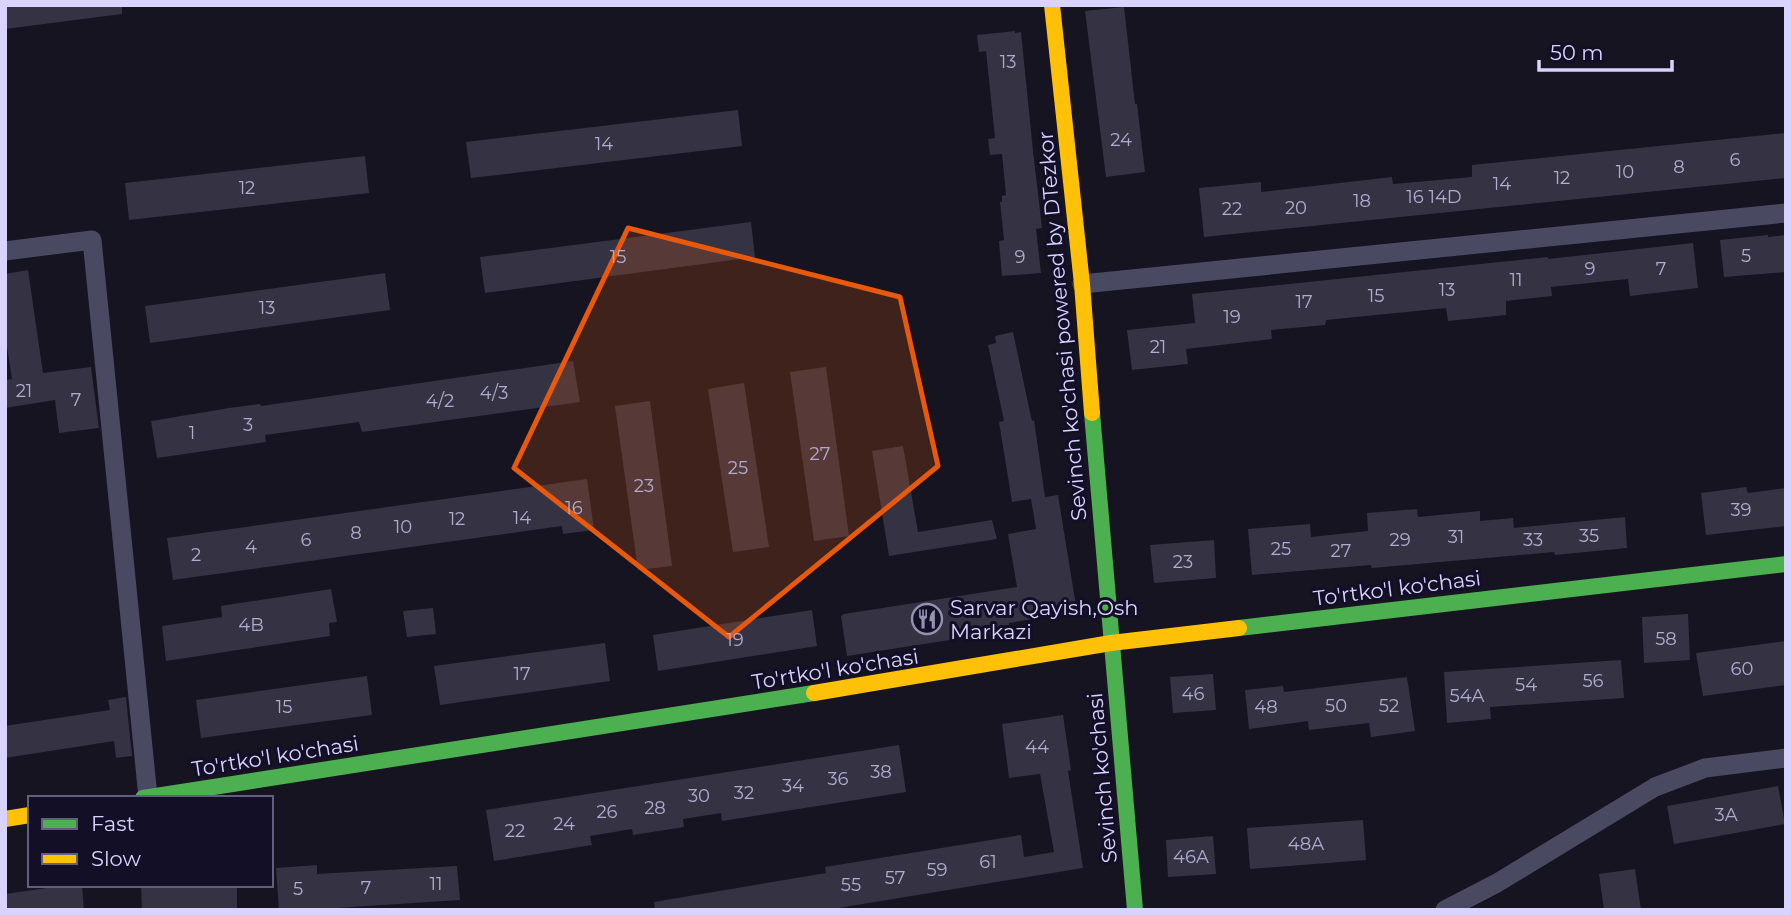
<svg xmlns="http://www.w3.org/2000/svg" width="1791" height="915" font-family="Montserrat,sans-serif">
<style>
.building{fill:#343243}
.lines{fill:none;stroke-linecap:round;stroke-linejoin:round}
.street{stroke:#4a4962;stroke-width:19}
.fast{stroke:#4caf50;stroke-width:16}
.slow{stroke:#ffc107;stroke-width:16}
.marked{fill:#e8590c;fill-opacity:0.2;stroke:#e8590c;stroke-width:5;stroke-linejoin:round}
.labels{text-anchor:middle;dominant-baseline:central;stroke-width:6;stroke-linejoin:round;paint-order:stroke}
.number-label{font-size:18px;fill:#b0acd0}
.street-label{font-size:21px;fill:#d9d4ff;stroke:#130f26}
.poi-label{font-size:21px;fill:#d9d4ff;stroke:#130f26;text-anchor:start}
</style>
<rect width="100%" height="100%" fill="#161421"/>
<path class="building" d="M5 5H122V14L5 29Z
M1124 7 1135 104H1137L1145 172 1106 177 1085 11Z
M1015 31V33L1021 32 1033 151 1042 228 1036 229 1041 273 1002 276 999 241 1004 240 1000 202H1002V196L1006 195 1002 154 990 155 988 139 995 138 986 51 979 52 977 35Z
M738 110 742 146 471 178 466 142Z
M1786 133V178L1204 237 1199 188 1261 182V192L1392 177 1393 184 1472 177V165Z
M365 156 369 193 129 220 125 183Z
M751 222 755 257 485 293 480 257Z
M1768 235V237L1786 235V272L1724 277 1720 240Z
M1693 243 1698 288 1630 296 1628 279 1551 287 1552 296 1506 301V315L1448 321 1446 308 1326 320 1325 325 1271 330 1272 339 1186 349 1188 364 1132 370 1127 330 1195 323 1192 294 1548 257V259Z
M28 270 43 373 91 367 99 428 59 433 55 400 5 408V380L12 379 5 334V274Z
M385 273 390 310 150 343 145 306Z
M1013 332 1031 417 1032 421 1034 420 1045 497 1058 495 1077 612 1009 623V625L1000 626 1001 632 847 656 841 616 844 614 1017 587 1008 534 1036 529 1031 499 1012 502 999 422 1004 421 988 345 996 343 995 336Z
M573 361 580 402 362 432 359 422 265 435 266 442 157 458 151 421 229 408 260 404 261 406Z
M826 367 849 536 814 541 790 372Z
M744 383 769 547 733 552 708 389Z
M650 401 672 566 638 570 615 406Z
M903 446 918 532 992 520 997 539 889 556 872 451Z
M587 479 594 530 563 534 562 526 173 580 167 538Z
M1746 487 1748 493 1786 488V526L1706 535 1701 493Z
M1417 509 1418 517 1480 511V521L1513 518 1514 528 1625 517 1627 548 1555 555 1554 552 1372 568 1371 565 1252 575 1248 529 1310 524 1311 537 1368 531 1367 513Z
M1214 540 1216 578 1154 583 1150 545Z
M331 589 337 622 329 623 330 636 166 661 162 626 222 617 221 606Z
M433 608 436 634 407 637 403 611Z
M812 610 817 646 658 671 653 635Z
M1688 614 1690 660 1644 663 1642 617Z
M1786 641V685L1703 696 1696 653Z
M605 643 610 681 440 705 434 666Z
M1621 660 1624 698 1490 707 1491 719 1447 723 1444 672Z
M1213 674 1216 710 1173 713 1170 677Z
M367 676 372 715 201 738 196 700Z
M1407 677 1415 731 1371 737 1369 723 1309 730 1308 721 1249 729 1245 690 1283 686 1284 692Z
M126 697 132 756 116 758 114 741 5 758V726L110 710 108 700Z
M1063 715 1071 770 1068 771 1083 868 826 910H655L654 902 826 873 825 867 1021 835 1024 857 1054 852 1040 774 1009 778 1002 724Z
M899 745 906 792 722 821 721 813 683 819 684 827 633 835 632 829 590 836 592 845 494 861 486 810Z
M1778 786 1785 824 1674 844 1667 806Z
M1363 820 1366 860 1250 869 1247 828Z
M1213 836 1216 874 1168 877 1166 840Z
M317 865V874L457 866 460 900 321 909 279 910 276 868Z
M1635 869 1641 910H1604L1599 874Z
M46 885H82L84 910H5V894L47 888Z
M141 885H237V910H142Z"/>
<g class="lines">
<path class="street" d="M5 251 92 240 148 797
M1082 284 1786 213
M1445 910 1497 883 1655 787 1705 768 1786 758"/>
<path class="fast" d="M1092 413 1135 910
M1239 628 1786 564
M143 798 814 693"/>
<path class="slow" d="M1052 5 1082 284 1092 413
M814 693 1111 643 1239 628
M5 819 30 815"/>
</g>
<path class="marked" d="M628 228 900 297 938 466 729 637 514 468Z"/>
<defs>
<g id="restaurant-ring" transform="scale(1.575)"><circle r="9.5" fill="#130f26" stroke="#9591b1" stroke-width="1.5"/><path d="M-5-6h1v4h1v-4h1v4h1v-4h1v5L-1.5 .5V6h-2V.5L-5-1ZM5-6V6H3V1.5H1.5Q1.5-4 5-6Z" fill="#9591b1"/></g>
</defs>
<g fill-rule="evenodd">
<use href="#restaurant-ring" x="927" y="619"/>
</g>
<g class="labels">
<g class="number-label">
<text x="1008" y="62">13</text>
<text x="1121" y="140">24</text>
<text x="604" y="144">14</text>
<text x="1735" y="160">6</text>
<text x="1679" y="167">8</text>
<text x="1625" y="172">10</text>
<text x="1562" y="178">12</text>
<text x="1502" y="184">14</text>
<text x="247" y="188">12</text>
<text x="1434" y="197">16 14D</text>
<text x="1362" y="201">18</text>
<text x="1296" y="208">20</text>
<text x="1232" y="209">22</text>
<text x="1746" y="256">5</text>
<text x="618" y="257">15</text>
<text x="1020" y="257">9</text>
<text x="1590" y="269">9</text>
<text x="1661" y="269">7</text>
<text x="1516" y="280">11</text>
<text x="1447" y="290">13</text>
<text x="1376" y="296">15</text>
<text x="1304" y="302">17</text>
<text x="267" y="308">13</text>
<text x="1232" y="317">19</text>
<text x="1158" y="347">21</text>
<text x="24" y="391">21</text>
<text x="494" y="393">4/3</text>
<text x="76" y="400">7</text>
<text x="440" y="401">4/2</text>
<text x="248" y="425">3</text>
<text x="192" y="433">1</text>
<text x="820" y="454">27</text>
<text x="738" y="468">25</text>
<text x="644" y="486">23</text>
<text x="574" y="508">16</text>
<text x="1741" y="510">39</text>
<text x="522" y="518">14</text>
<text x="457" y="519">12</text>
<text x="403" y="527">10</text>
<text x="356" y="533">8</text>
<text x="1589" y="536">35</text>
<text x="1456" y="537">31</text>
<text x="306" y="540">6</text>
<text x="1400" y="540">29</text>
<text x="1533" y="540">33</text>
<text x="251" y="547">4</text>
<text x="1281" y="549">25</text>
<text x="1341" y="551">27</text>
<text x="196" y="555">2</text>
<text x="1183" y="562">23</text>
<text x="251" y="625">4B</text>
<text x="1666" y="639">58</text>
<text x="735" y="640">19</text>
<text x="1742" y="669">60</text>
<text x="522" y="674">17</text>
<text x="1593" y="681">56</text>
<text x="1526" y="685">54</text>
<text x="1193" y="694">46</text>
<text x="1467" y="696">54A</text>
<text x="1336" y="706">50</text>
<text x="1389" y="706">52</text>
<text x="284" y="707">15</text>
<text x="1266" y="707">48</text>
<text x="1037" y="747">44</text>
<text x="881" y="772">38</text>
<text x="838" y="779">36</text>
<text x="793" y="786">34</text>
<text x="744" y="793">32</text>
<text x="699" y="796">30</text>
<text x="655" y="808">28</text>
<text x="607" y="812">26</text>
<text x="1726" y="815">3A</text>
<text x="564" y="824">24</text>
<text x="515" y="831">22</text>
<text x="1306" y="844">48A</text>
<text x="1191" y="857">46A</text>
<text x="988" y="862">61</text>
<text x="937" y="870">59</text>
<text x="895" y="878">57</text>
<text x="436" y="884">11</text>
<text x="851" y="885">55</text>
<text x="366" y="888">7</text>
<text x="298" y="889">5</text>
</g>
<g class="street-label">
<text transform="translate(1062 326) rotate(-95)">Sevinch ko'chasi powered by DTezkor</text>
<text transform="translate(1397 588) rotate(-7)">To'rtko'l ko'chasi</text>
<text transform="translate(835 669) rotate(-9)">To'rtko'l ko'chasi</text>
<text transform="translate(275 756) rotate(-9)">To'rtko'l ko'chasi</text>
<text transform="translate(1102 778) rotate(-95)">Sevinch ko'chasi</text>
</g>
<g class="poi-label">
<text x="950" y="607">Sarvar Qayish,Osh<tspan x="950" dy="24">Markazi</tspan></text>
</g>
</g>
<rect width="1791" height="915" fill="none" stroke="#d9d4ff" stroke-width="14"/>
<rect x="28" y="796" width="245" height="91" fill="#130f26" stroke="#625e7d" stroke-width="2"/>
<rect x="42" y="819" width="35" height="10" fill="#4caf50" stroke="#625e7d" stroke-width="2"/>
<text x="91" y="831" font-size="21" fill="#d9d4ff">Fast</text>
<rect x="42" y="854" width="35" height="10" fill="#ffc107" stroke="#625e7d" stroke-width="2"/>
<text x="91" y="866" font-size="21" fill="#d9d4ff">Slow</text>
<path d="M1539 60v10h133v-10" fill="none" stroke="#d9d4ff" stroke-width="3.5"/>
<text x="1550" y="60" font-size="21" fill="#d9d4ff" stroke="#130f26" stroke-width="5" paint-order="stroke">50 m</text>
</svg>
